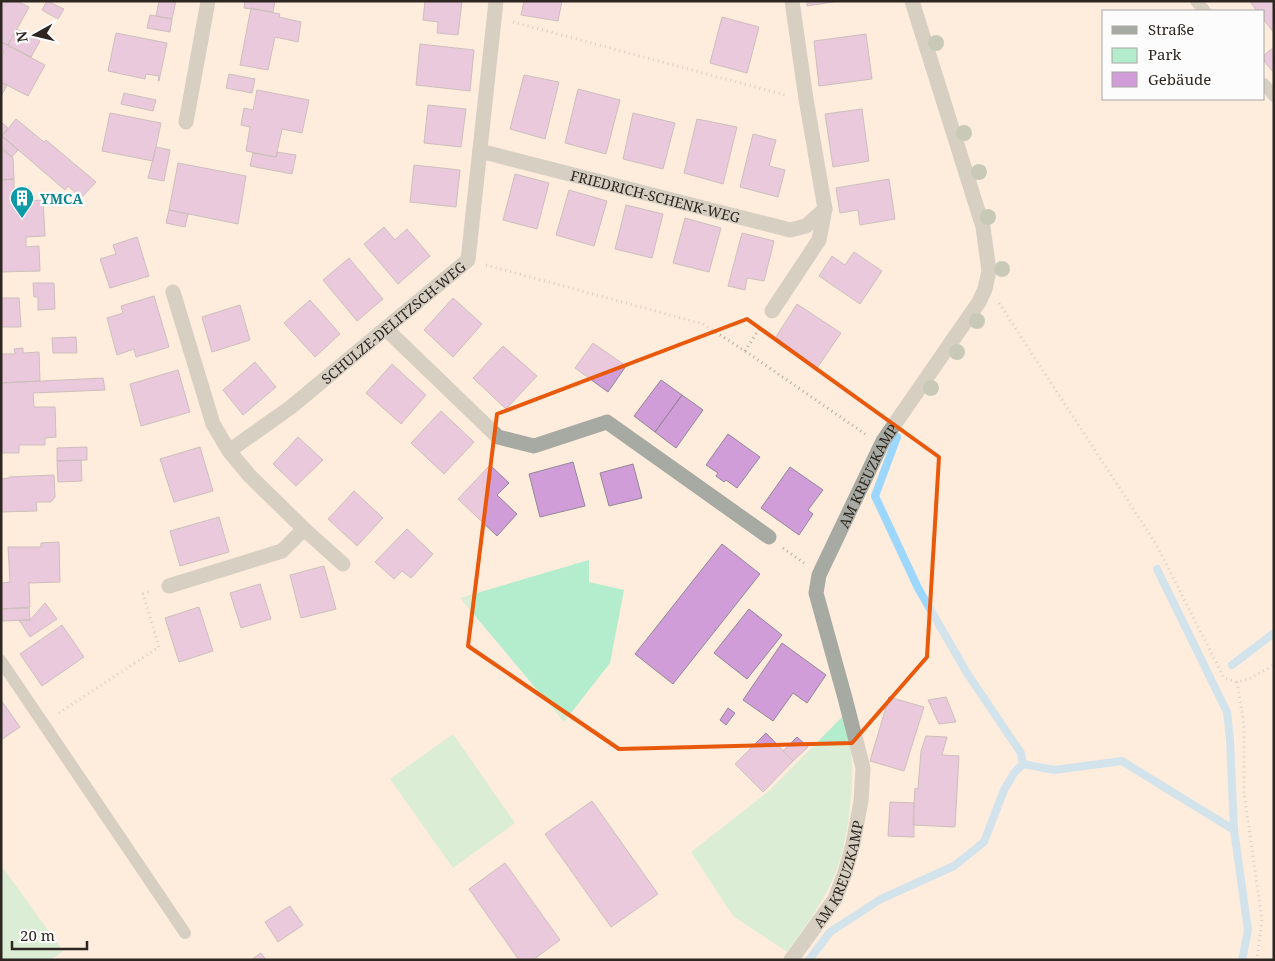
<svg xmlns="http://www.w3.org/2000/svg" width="1275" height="961" font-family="'Noto Serif',serif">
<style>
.green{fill:#b3edcd}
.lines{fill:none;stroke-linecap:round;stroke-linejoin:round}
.stream{stroke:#9dd7fe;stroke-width:8}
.building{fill:#d19dd9;stroke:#948796}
.path{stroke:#b7a99d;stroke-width:3;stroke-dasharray:1 4;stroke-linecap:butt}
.lane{stroke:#a7aaa2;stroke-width:12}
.street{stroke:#a7aaa2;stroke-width:15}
.tree{fill:#88a18a}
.marked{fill:none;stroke:#e8590c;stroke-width:4;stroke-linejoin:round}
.labels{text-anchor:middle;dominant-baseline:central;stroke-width:4.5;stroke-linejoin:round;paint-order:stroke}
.street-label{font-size:14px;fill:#2d2621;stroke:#fcfcfc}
.culture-label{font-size:14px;font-weight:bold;fill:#0d838f;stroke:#fcfcfc;text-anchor:start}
</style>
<rect width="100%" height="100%" fill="#feecdd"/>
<path class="green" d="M589 560V582L624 590 610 663 564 722 460 598Z
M842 717C846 731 851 746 852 761 854 792 846 853 832 881 821 906 803 929 787 952L733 916 691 852 770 790Z
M453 734 515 823 453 868 390 779Z
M1 865 63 951 51 960H1Z"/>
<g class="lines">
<path class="stream" d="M1157 569 1227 712 1230 739 1234 830 1248 930 1242 960
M1232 665 1274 633
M1023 764 1054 770 1122 761 1234 830
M809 960 830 932 881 899 954 866 984 842 1004 790 1014 773 1023 764 1021 753 967 673 918 588 875 496 897 437"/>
</g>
<path class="building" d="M1 1H17L29 7 8 45 1 42Z
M47 1 64 9 58 19 42 10Z
M159 1H176L172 19 156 16Z
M245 1H275L273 12 244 8Z
M425 1H462L458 35 437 33 438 22 423 20Z
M524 1H562L558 21 521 15Z
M807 1H839L807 6Z
M1253 1H1274V33L1264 20V11H1257L1251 3Z
M251 8 280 14 279 17 301 22 298 42 275 37 268 70 240 65Z
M150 15 172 19 170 32 147 28Z
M722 17 759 27 747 73 710 63Z
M17 29 40 41 31 57 8 45Z
M116 33 167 43 159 81H158L159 76 146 74 145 79 108 71Z
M866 34 872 79 819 86 814 41Z
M1 42 45 65 28 96 1 82V57L4 52 1 50Z
M420 44 474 50 470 91 416 85Z
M1274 47V73L1264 61V55Z
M229 74 255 79 252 93 226 88Z
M524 75 559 82 545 139 510 129Z
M1 82 7 85 1 96Z
M578 89 620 100 606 154 565 143Z
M257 90 309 100 302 133 282 129 276 157 246 151 250 127 241 125 244 108 253 110Z
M124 93 156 100 153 111 121 104Z
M428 105 466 109 461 147 424 143Z
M862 109 869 161 833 167 825 114Z
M110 113 161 123 153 161 102 151Z
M633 113 675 123 663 169 623 159Z
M16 119 44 142 46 140 96 182 81 198 68 186 65 190 2 136Z
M697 119 737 127 723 184 684 173Z
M1 122 8 128 2 136 18 150 12 157 1 147Z
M753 134 776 140 769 166 785 170 778 197 740 187Z
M156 147 170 150 164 181 148 178Z
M1 149 13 158 14 179 1 180Z
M277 152 296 155 292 174 250 166 253 153 276 157Z
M178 163 246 176 238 224 169 210Z
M414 165 460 170 456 207 410 202Z
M515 174 549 183 537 229 503 220Z
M14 179V202L43 200 45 236 26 237V247L39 246 40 271 1 272V180Z
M889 179 895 219 860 225 858 210 840 213 836 188Z
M569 190 607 201 594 246 556 235Z
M626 205 663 214 652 258 615 249Z
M169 210 188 214 185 227 166 223Z
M685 218 721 228 709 272 673 263Z
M384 227 395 240 407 229 430 256 398 284 364 244Z
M742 233 774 241 764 281 747 278 745 290 728 286Z
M137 237 149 276 110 288 100 259 116 254 113 245Z
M854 252 882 271 860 304 819 276 832 256 845 265Z
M349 258 383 299 357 321 323 280Z
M33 283H54L55 309 38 310V297H34Z
M154 296 169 347 136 357 134 349 117 355 107 318 123 313 121 306Z
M1 298H19L21 327H1Z
M453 298 482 324 453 357 424 330Z
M310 300 340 334 315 357 284 323Z
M797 304 841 333 817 368 776 337Z
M240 305 250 340 212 352 202 317Z
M76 337 77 353H53L52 338Z
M593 343 626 366 608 392 575 368Z
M503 346 537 376 506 409 473 378Z
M23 348V353L39 352 40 381 1 383V354H15L14 349Z
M255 362 276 387 243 415 223 390Z
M392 364 426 395 401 424 366 393Z
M178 370 190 412 141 426 130 384Z
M103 378 105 390 33 393 34 407H55L56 437 45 438V445H19V453H1V383Z
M661 380 682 395 655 432 634 416Z
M682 395 703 410 676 448 655 432Z
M441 411 474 442 444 474 411 443Z
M728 434 760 457 737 488 726 480 724 482 716 476 718 473 706 465Z
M298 437 323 460 296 486 273 464Z
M87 447V460L57 461V448Z
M200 447 213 491 174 502 160 459Z
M81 460 82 481 58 482 57 461Z
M573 462 585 506 540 517 529 474Z
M633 464 642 498 609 506 600 473Z
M490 465 509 483 497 495 517 514 497 536 458 499Z
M790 467 823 490 808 510 813 514 799 535 761 508Z
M54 475 55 497 51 502H36L37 511 1 512V479L9 478V477Z
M354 491 383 518 357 546 328 519Z
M219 517 229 552 180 566 170 531Z
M407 529 433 554 411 578 402 571 394 579 375 562Z
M59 542 60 582 29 583 30 607 1 609V583L10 582 8 547H41V543Z
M722 544 760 574 673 684 635 654Z
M324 566 336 609 301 618 290 575Z
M260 584 271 619 241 628 230 593Z
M45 603 57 619 30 637 19 620H30Z
M199 607 213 651 179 662 165 618Z
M29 608 30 620 2 621V609Z
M749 609 782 635 747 679 714 653Z
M62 625 84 657 42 686 20 654Z
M782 643 826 675 807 703 793 693 773 721 743 700Z
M889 697 924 707 904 771 870 761Z
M946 697 956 722 939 724 928 700Z
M1 700 20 727 1 740Z
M728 708 735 713 726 725 720 720Z
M766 733 793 761 763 792 735 764Z
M926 736 947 737 942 755 959 756 955 827 913 825 915 788 918 789 921 751Z
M797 737 808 747 793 761 783 751Z
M592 801 658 894 611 927 545 834Z
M890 802 914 803V837L888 836Z
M505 863 560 940 533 960H519L469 889Z
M290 906 303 925 278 942 265 922Z
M261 953 266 960H251Z"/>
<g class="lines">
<path class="path" d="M513 22 785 95
M486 265 703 324 745 351 865 434
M999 303 1156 544 1224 678 1237 682 1249 679 1274 665
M745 351 761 326
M783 548 804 563
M1237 682 1244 725V794L1262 919 1257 960
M59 713 159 647 143 594 151 591"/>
<path class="lane" d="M1196 1 1205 11
M1264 84 1274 96
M1 661 185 933"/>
<g class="street">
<path d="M186 122 208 1"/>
<path id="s1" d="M480 151 790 230 806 226 825 209 806 99 792 1"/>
<path id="s2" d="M173 292 213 424 229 451 291 407 468 260 496 1"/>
<path d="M772 311 819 240 825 209"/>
<path d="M386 329 498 437 534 446 607 422 769 537"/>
<path d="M304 529 343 564"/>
<path d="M169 586 282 551 304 529 249 475 229 451"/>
<path id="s3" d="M791 960 835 899 845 873 853 844 861 801 863 768 845 698 816 593 819 575 883 441 979 302 985 289 989 271 983 227 912 1"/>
</g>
</g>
<g class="tree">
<circle cx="936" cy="43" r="8"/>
<circle cx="964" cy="133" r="8"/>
<circle cx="979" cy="172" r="8"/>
<circle cx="988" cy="217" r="8"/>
<circle cx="1002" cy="269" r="8"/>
<circle cx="977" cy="321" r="8"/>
<circle cx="957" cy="352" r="8"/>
<circle cx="931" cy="388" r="8"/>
</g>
<path d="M0 0H1275V961H0ZM747 319 939 457 927 657 852 743 619 749 468 646 497 414Z" fill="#feecdd" fill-opacity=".55" fill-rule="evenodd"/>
<path class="marked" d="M747 319 939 457 927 657 852 743 619 749 468 646 497 414Z"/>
<defs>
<g id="building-pin" transform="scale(1.25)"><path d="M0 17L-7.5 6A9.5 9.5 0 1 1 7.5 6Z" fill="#0f9aa8" stroke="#fcfcfc"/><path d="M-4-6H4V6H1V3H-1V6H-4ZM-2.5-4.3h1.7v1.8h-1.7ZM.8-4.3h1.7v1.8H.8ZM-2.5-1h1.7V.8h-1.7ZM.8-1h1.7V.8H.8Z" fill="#fff"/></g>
</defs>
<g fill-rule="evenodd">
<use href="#building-pin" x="22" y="198"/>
</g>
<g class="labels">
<g class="street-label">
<text stroke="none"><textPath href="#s1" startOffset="181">FRIEDRICH-SCHENK-WEG</textPath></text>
<text stroke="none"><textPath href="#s2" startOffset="378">SCHULZE-DELITZSCH-WEG</textPath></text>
<text stroke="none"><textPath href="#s3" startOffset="520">AM KREUZKAMP</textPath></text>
<text stroke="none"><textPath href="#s3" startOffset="100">AM KREUZKAMP</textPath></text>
</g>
<g class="culture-label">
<text x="40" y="198">YMCA</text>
</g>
</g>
<rect width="1275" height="961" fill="none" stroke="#2d2621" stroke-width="5"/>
<rect x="1102" y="10" width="162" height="90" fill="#fcfcfc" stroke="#a9a6a4"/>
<rect x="1112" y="26" width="25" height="8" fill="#a7aaa2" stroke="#a9a6a4"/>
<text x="1148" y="35" font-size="15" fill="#2d2621">Straße</text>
<rect x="1112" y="48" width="25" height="15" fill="#b3edcd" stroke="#a9a6a4"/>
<text x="1148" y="60" font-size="15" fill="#2d2621">Park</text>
<rect x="1112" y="72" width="25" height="15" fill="#d19dd9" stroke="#a9a6a4"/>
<text x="1148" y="85" font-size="15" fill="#2d2621">Gebäude</text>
<g transform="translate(35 35) rotate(262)" stroke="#fcfcfc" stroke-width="4" paint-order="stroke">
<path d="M0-4L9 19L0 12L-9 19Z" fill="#2d2621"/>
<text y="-8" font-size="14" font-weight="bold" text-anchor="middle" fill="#2d2621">N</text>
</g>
<path d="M12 941v8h75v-8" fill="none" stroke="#2d2621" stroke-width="2.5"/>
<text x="20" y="941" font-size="15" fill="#2d2621" stroke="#fcfcfc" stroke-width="4" paint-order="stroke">20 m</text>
</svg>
